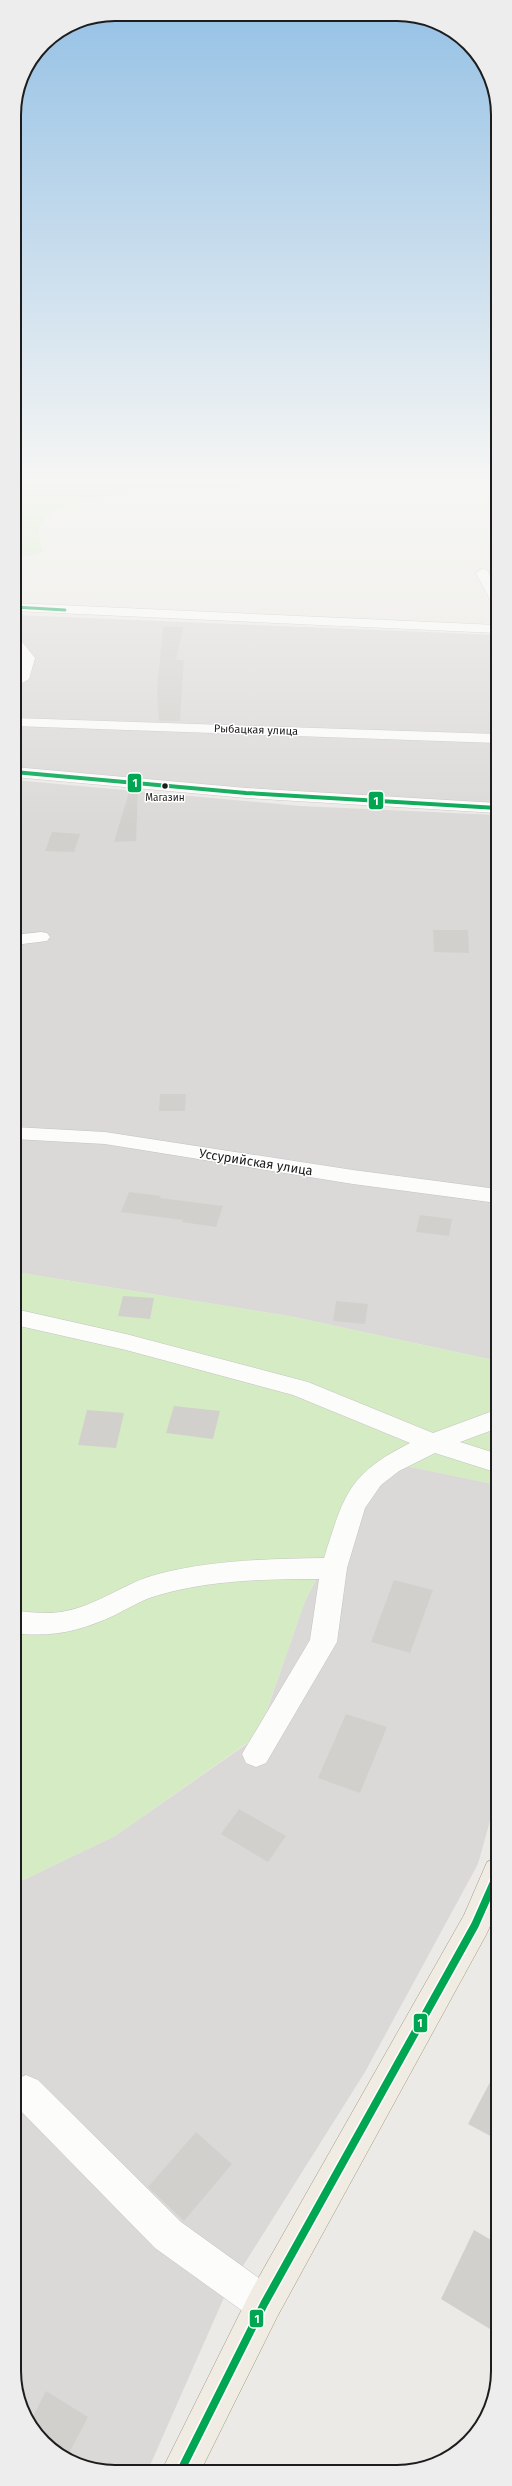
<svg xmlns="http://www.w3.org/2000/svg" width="512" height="2486" font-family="'Fira Sans',sans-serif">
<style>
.residential{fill:#dbd9d7}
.grass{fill:#d5ebc3}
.building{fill:#d2d0cd}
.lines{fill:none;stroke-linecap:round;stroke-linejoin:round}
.minor-casing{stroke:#c4c4c2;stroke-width:1}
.major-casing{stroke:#a29a82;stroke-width:1}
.minor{fill:#fcfcfb;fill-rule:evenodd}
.major{fill:#f1ece3;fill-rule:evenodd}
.bus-1-far2-casing{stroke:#fff;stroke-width:5}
.bus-1-far1-casing{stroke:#fff;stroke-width:6}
.bus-1-casing{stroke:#fff;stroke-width:11}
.bus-1-far2{stroke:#00a651;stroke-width:3}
.bus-1-far1{stroke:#00a651;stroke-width:4}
.bus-1{stroke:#00a651;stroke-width:8}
.bus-dot{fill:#1d1d1d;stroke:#fff;stroke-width:1.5}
.labels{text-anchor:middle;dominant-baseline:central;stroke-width:3;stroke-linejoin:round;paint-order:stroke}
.far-bus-label{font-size:10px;fill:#1d1d1d;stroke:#fff}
.far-street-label{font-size:11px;fill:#1d1d1d;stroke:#fff}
.street-label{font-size:13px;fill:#1d1d1d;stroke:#fff}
.rim{fill:none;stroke:#1d1d1d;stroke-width:2}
.line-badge{stroke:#fff;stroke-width:1.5}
.badge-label{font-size:11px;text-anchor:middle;font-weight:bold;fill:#fff}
</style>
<rect width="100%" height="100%" fill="#eceae6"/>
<path class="residential" d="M14 615 497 635V805L369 800 14 770Z
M14 780 300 806 497 815 498 1361 289 1316 15 1272Z
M397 1464 498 1485V1792L478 1864 365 2072 226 2293 148 2470H95L65 2459 39 2438 15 2384V1881L17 1883 115 1836 258 1736 305 1601 359 1497Z"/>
<path class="grass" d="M14 480H333C310 482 287 485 264 487 222 489 60 485 41 524 36 533 40 542 43 551 36 558 24 555 14 555Z
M15 1272 289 1316 498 1361V1485L397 1464 359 1497 305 1601 258 1735 115 1836 17 1883 15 1881Z"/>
<path class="building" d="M163 627H183L176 660H184L180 721H159L157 691Z
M130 789 138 790 136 841 114 842Z
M52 832 80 834 74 852 45 851Z
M433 930H468L469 953 434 952Z
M160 1094H186L185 1111H159Z
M129 1192 161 1196 160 1198 223 1206 216 1227 182 1222 183 1220 121 1212Z
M420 1215 452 1219 449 1236 416 1232Z
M123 1296 154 1298 150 1319 118 1316Z
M336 1301 368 1304 365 1324 333 1321Z
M174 1406 220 1411 213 1439 166 1433Z
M87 1410 124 1413 116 1448 78 1445Z
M394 1580 433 1590 410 1653 371 1642Z
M346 1714 387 1727 360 1793 318 1778Z
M239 1809 286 1836 268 1862 221 1834Z
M498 2067V2140L468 2124Z
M196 2132 232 2164 184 2221 148 2187Z
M474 2230 498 2244V2334L441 2299Z
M46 2391 88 2417 66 2459 39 2438 31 2420Z"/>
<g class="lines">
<g class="minor-casing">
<path id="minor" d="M482 569 487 570 497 589V604L492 603 476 573Z
M14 603 497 625V633L14 611Z
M14 637 19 638 35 658 29 679 22 683 15 679 21 658 14 650Z
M14 718 497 734V743L14 726Z
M14 767 246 788 497 803V813L246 798 14 777Z
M41 932 47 933 50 937 47 941 14 945V935Z
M14 1127 105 1132 353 1170 497 1189V1203L353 1184 105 1144 14 1139Z
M15 1309 126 1334 308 1382 433 1433 498 1409V1428L460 1442 498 1454V1473L435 1453 399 1471 381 1485 365 1508 347 1568 337 1642 266 1763 256 1767 246 1763 242 1754 310 1640 319 1579C265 1579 211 1580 159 1595 143 1599 129 1608 115 1615 81 1631 51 1638 15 1633V1611C32 1612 48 1615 66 1611 98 1605 126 1582 158 1574 213 1560 268 1559 324 1558 344 1495 348 1474 410 1443L293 1395 126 1350 15 1325Z
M26 2075 38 2080 181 2222 277 2291 282 2304 277 2317 264 2322 251 2317 155 2248 15 2105V2080Z"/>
</g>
<g class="major-casing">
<path id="major" d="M498 1858V1909L486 1935 277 2317 201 2470H162L251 2291 464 1915 487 1862Z"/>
</g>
<use href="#minor" class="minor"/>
<use href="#major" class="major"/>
<g class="bus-1-far2-casing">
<path id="bus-1-far2" d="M14 607 65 610"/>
</g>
<g class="bus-1-far1-casing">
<path id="bus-1-far1" d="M14 772 246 793 497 808"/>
</g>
<g class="bus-1-casing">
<path id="bus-1" d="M181 2470 264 2304 475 1925 498 1873"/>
</g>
<use href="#bus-1-far2" class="bus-1-far2"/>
<use href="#bus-1-far1" class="bus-1-far1"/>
<use href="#bus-1" class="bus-1"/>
</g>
<linearGradient id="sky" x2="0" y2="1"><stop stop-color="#95c1e5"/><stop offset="0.58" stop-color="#f6f6f4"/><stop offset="1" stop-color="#f6f6f4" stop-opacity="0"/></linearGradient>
<rect width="512" height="828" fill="url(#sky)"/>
<circle class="bus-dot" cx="165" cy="786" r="3.5"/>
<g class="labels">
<g class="far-bus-label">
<text x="165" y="798">Магазин</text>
</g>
<g class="far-street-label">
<text transform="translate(256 730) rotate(2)">Рыбацкая улица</text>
</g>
<g class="street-label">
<text transform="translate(256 1162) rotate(9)">Уссурийская улица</text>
</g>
</g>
<path d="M0 0H512V2486H0ZM115 21H397A94 94 0 0 1 491 115V2371A94 94 0 0 1 397 2465H115A94 94 0 0 1 21 2371V115A94 94 0 0 1 115 21Z" fill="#ededed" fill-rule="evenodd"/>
<path class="rim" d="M115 21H397A94 94 0 0 1 491 115V2371A94 94 0 0 1 397 2465H115A94 94 0 0 1 21 2371V115A94 94 0 0 1 115 21Z"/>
<g class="line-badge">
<rect x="127" y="773" width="15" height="20" rx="4" fill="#00a651"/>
<rect x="368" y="791" width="16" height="19" rx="4" fill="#00a651"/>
<rect x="413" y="2013" width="15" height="20" rx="4" fill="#00a651"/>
<rect x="249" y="2309" width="15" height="19" rx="4" fill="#00a651"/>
</g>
<g class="badge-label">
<text x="135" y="787">1</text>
<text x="376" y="805">1</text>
<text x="420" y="2027">1</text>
<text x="257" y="2323">1</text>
</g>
</svg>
